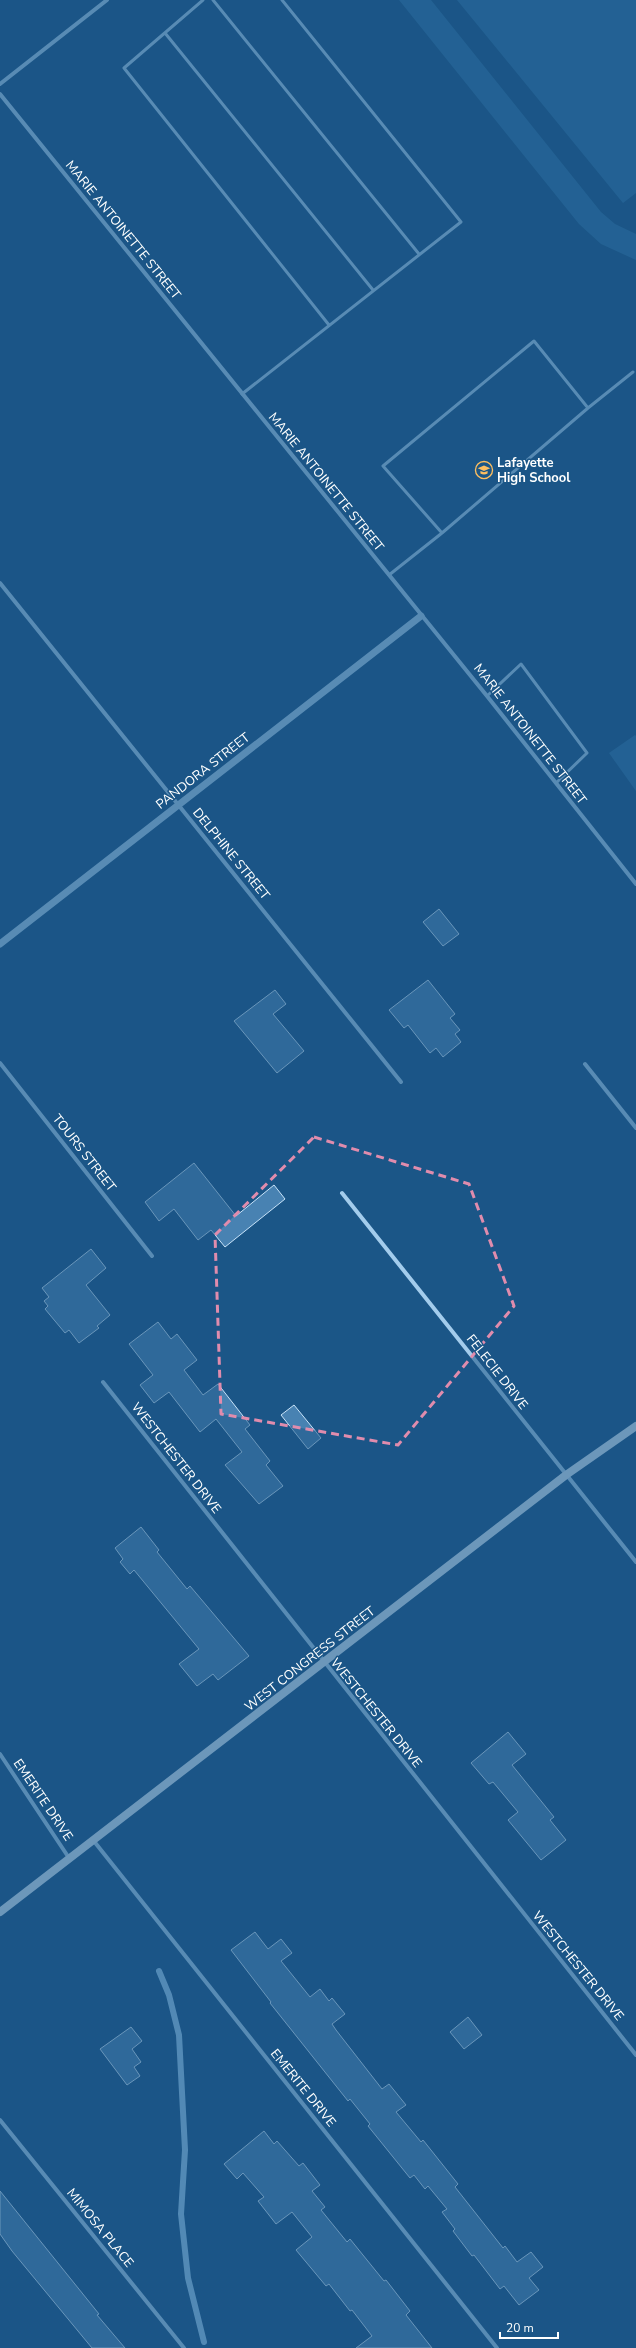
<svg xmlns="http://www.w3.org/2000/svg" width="636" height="2348" font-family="'Nunito Sans',sans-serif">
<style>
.pitch{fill:#2e70a4}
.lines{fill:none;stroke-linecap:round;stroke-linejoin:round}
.stream{stroke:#96c8ee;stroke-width:6}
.building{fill:#4882b2;stroke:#c8e3f9}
.service{stroke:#a3ccec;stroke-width:3}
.minor{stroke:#a3ccec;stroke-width:4}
.tertiary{stroke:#a3ccec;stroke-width:7}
.secondary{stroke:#cfe6f9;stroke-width:8}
.marked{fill:none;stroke:#e08cad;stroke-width:3;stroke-dasharray:8 5;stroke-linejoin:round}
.labels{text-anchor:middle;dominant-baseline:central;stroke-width:3;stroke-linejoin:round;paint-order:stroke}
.street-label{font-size:13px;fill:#fff;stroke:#1b5687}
.poi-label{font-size:13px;font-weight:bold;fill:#fff;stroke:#1b5687;text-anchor:start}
</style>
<rect width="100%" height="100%" fill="#1b5687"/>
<path class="pitch" d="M399 0H431L601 212 615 224 636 234V260L601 244 579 224Z
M457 0H636V193L623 203Z
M635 735 636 736V791L609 753Z"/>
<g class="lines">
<path class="stream" d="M159 1971 169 1995 179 2035 185 2150 181 2214 188 2278 204 2342"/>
</g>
<path class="building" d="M439 909 459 934 443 946 423 922Z
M428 980 455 1014 450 1018 460 1030 455 1034 461 1042 443 1057 436 1048 430 1053 408 1025 404 1028 389 1010Z
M275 990 286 1004 273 1014 304 1051 277 1073 234 1021Z
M194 1163 236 1216 274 1185 285 1199 225 1247 211 1230 198 1240 174 1209 159 1221 145 1202Z
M91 1249 106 1268 86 1285 110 1315 97 1326 99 1328 79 1343 69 1330 65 1333 45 1309 48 1306 44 1301 49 1297 42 1288Z
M158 1322 171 1339 177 1334 197 1360 184 1370 203 1395 218 1384 250 1425 245 1429 270 1461 266 1465 283 1486 259 1504 225 1465 242 1452 216 1419 200 1432 169 1392 154 1403 140 1385 153 1375 129 1344Z
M294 1405 321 1438 308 1449 281 1415Z
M141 1527 159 1550 157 1552 187 1589 190 1586 249 1656 218 1680 213 1674 197 1686 179 1664 199 1649 134 1570 130 1574 120 1562 123 1559 115 1548Z
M508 1732 526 1754 512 1765 554 1817 550 1820 566 1840 541 1860 508 1820 518 1812 493 1782 489 1784 471 1763Z
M255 1932 268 1949 281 1939 292 1953 281 1961 310 1997 320 1989 329 2001 332 1998 345 2014 332 2024 336 2030 382 2089 389 2084 406 2105 396 2112 421 2142 423 2140 458 2184 455 2187 503 2248 505 2246 517 2262 531 2252 543 2267 529 2278 539 2290 519 2305 504 2286 500 2289 474 2255 472 2256 453 2231 455 2229 442 2212 447 2209 428 2186 425 2189 414 2175 410 2178 368 2126 370 2124 350 2099 348 2101 270 2003 271 2002 231 1950Z
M468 2017 482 2035 464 2049 450 2032Z
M131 2027 142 2041 132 2049 141 2062 134 2067 140 2076 127 2085 100 2049Z
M264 2131 274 2144 277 2141 299 2166 303 2163 320 2185 312 2191 325 2207 321 2210 347 2242 350 2239 384 2281 386 2280 410 2311 406 2315 432 2348H356L372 2336 352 2310 350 2311 329 2284 326 2286 296 2250 312 2237 292 2212 276 2224 258 2201 264 2197 243 2173 237 2179 224 2164Z
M0 2191 99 2314 97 2315 125 2348H92L12 2251 0 2234Z"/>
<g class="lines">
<path class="service" d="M203 0 124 68 329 325
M213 0 419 254
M165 33 373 290
M242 394 461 222 282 0
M442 533 588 408
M389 575 442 533 383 466 534 341 588 408 633 372
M487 696 521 664 587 753 556 783"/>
<path class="minor" d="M0 84 107 0
M0 94 487 696 636 884
M0 583 401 1082
M0 1063 152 1256
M585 1064 636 1128
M342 1193 636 1562
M103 1382 636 2055
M0 1754 69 1858
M93 1840 497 2348
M0 2120 184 2348"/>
<path class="tertiary" d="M0 944 421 616"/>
<path class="secondary" d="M0 1912 566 1475 636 1426"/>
</g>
<path d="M0 0H636V2348H0ZM314 1137 469 1184 514 1306 398 1445 221 1414 215 1235Z" fill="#1b5687" fill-opacity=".55" fill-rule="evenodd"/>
<path class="marked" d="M314 1137 469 1184 514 1306 398 1445 221 1414 215 1235Z"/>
<defs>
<g id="school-ring" transform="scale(0.9)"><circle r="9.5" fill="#1b5687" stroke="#fdbe60" stroke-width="1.5"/><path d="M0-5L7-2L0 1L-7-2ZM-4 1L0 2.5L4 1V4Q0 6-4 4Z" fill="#fdbe60"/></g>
</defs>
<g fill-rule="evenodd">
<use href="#school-ring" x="484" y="470"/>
</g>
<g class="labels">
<g class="street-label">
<text transform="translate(123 230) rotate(51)">MARIE ANTOINETTE STREET</text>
<text transform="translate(326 482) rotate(51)">MARIE ANTOINETTE STREET</text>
<text transform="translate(530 734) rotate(52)">MARIE ANTOINETTE STREET</text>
<text transform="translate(203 771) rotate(-38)">PANDORA STREET</text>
<text transform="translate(231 854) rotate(51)">DELPHINE STREET</text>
<text transform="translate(84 1153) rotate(52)">TOURS STREET</text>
<text transform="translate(497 1372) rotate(52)">FELECIE DRIVE</text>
<text transform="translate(176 1458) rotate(52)">WESTCHESTER DRIVE</text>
<text transform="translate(310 1659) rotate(-38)">WEST CONGRESS STREET</text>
<text transform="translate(376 1713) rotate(51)">WESTCHESTER DRIVE</text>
<text transform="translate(43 1800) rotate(56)">EMERITE DRIVE</text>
<text transform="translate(578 1966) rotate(51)">WESTCHESTER DRIVE</text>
<text transform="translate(303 2088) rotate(51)">EMERITE DRIVE</text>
<text transform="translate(100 2228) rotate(51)">MIMOSA PLACE</text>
</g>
<g class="poi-label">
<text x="497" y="463">Lafayette<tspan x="497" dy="15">High School</tspan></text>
</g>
</g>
<path d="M500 2332v6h58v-6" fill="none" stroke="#ffffff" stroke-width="2"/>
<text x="506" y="2332" font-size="12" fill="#ffffff" stroke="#1b5687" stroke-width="3" paint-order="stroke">20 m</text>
</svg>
